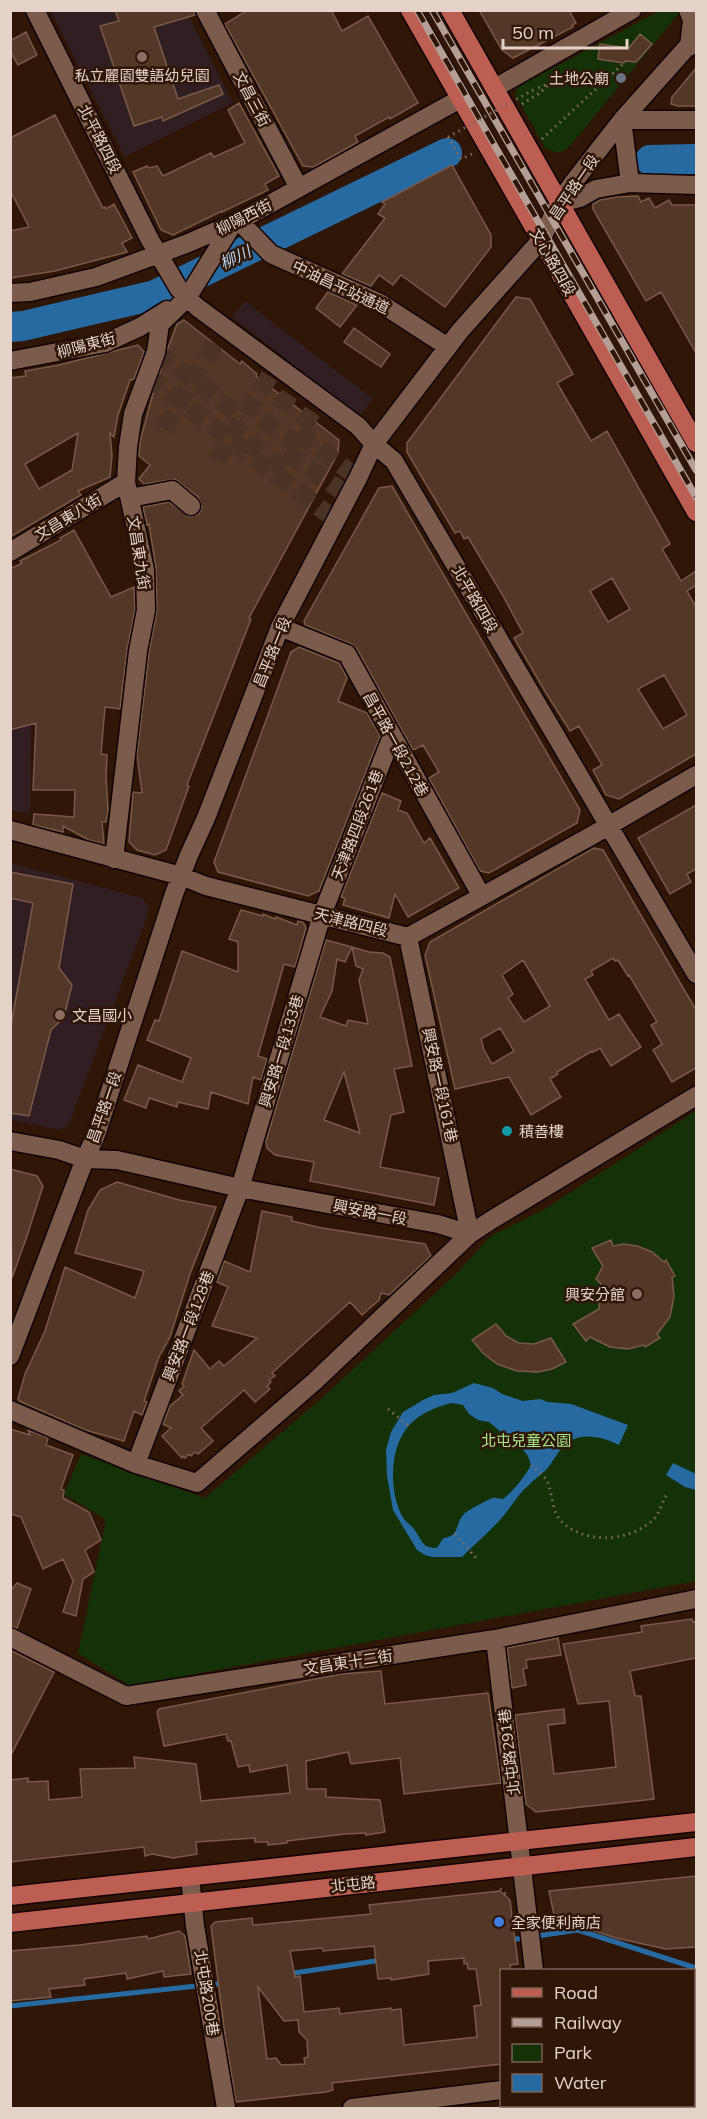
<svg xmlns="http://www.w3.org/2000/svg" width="707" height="2119" font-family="Mulish,'Noto Sans TC',sans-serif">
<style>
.commercial{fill:#311e23}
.green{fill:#153107}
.water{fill:#276aa2;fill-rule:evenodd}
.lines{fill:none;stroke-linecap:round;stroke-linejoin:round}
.stream{stroke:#276aa2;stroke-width:5}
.river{stroke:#276aa2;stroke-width:30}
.building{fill:#533727;stroke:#795a4a;stroke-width:1.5;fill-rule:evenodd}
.minor-tunnel{stroke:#4a3224;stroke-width:18;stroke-dasharray:18 9;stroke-linecap:butt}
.minor-casing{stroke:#150200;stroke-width:21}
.major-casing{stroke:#150200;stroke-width:21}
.path{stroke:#826c5f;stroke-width:3;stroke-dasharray:1.5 4.5;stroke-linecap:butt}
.minor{stroke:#7b5c4c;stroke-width:18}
.major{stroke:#bc5e51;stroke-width:18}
.rail-casing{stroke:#b39f95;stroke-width:7}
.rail{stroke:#2f1607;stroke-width:4.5;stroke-dasharray:14;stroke-linecap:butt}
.path-bridge{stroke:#826c5f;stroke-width:3;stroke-dasharray:1.5 4.5;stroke-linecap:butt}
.education-dot{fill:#8d6e63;stroke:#2f1607;stroke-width:2}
.worship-dot{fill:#6b7280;stroke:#2f1607;stroke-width:2}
.culture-dot{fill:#0f9aa8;stroke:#2f1607;stroke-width:2}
.shop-dot{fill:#3f7fe0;stroke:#2f1607;stroke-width:2}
.labels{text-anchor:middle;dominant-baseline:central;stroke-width:5;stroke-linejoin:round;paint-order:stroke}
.poi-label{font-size:15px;fill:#e5d3ca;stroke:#2f1607;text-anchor:start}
.street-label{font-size:15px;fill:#e5d3ca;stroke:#2f1607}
.park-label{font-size:15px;fill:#a7ea8d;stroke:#2f1607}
.water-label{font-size:16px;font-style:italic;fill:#b7d8f7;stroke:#2f1607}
</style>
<rect width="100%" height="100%" fill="#2f1607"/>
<path class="commercial" d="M51 11H186L233 103 125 157Z
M245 301 373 399 360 416 232 317Z
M31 725 30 813 11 811V731Z
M10 863 143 898 150 909 69 1124 60 1130 11 1120Z"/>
<path class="green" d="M659 11H679L680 12 570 146 560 153 546 149 515 94 518 87Z
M235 250 217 283 205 267Z
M696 1111V1581L130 1686 78 1653 106 1520 64 1494 81 1454 205 1498 322 1398 456 1274 491 1236 545 1209Z
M696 2087V2108H607L610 2106H694V2088Z"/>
<path class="water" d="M474 1383 493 1388 502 1394 523 1401 540 1399 548 1402 571 1404 628 1425 619 1445C605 1438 585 1432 570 1441 559 1447 555 1460 546 1470 541 1475 534 1479 529 1485 517 1495 510 1509 499 1521 488 1533 474 1545 462 1557H432L425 1555 417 1550 393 1510 387 1476 386 1450 391 1432 403 1412 423 1400 434 1395 452 1393ZM452 1403 463 1405 469 1414 478 1420 489 1422 501 1432 516 1441 528 1456 531 1465C524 1478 514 1490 503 1499 500 1499 496 1497 493 1498 491 1498 466 1511 464 1514 455 1523 460 1536 444 1538 436 1546 441 1551 426 1546 420 1541 418 1533 413 1528 408 1522 404 1521 401 1514 395 1501 393 1488 393 1474 394 1433 413 1412 452 1403Z
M673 1463 696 1474V1490L685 1487 666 1475Z"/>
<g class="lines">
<path class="stream" d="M510 1940 578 1930 696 1968
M287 1974 382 1960
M10 2006 225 1983"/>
<path class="river" d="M650 160 696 159
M10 327 23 326 155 295 447 153"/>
</g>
<path class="building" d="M115 10H194L195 15 154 27 178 99 219 85 223 94 163 121 162 117 134 126 100 26 119 21Z
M248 10H331L342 31 368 16 418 103 390 119 389 117 355 136 358 142 328 159 313 167 303 166 225 24Z
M479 10H569L576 23 572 25 573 27 513 58 502 50Z
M26 32 37 55 18 65 10 51V41Z
M640 34 652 44 636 62 625 61 624 63 598 59 600 44 629 48Z
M696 68V106H678L671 104 672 97Z
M239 103 279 176 265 184 268 190 222 212V211L173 235 161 230 133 172 147 166 149 168 157 166 163 176 211 153 214 157 245 143 228 110Z
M55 115 103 208 105 207 106 209 114 204 132 238 122 243 127 252 55 271 10 278V231L29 227 10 190V138Z
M452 165 491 235V247L445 307 401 275 393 285 379 275 371 286 342 274 385 218 378 214 385 204 382 202Z
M638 196 641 202 649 198 655 208 669 200 672 205H696V353L661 292 646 301 593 209V204L600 200 617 197Z
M328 292 357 305 340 327 316 308Z
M516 297 530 299 550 334 573 374 557 383 591 441 607 431 670 544 662 549 681 581 696 571V585L687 591 696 607V754L619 799 606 795 593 770 602 765 579 726 570 731 546 693 514 638 523 633 502 594 468 537 464 539 460 531 455 533 407 452V443ZM612 578 630 609 608 622 590 591ZM664 675 687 715 663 729 638 689Z
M184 320 240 364 242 361 257 374 256 376 339 440 338 453 249 618 251 619 187 785 189 786 166 850 155 855 137 850 129 842 133 792 142 793 137 755 149 653 157 610 156 568 149 524 147 525 143 507 169 502 190 517 199 514 202 507 198 497 175 479 144 484 139 479 150 465 139 456 140 441 152 397 168 348 177 324Z
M354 328 390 354 381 367 344 342Z
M138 345 144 352 134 379 130 380 118 415 114 437 110 433 112 456 110 477 78 491 81 495 10 537V378L26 376 25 371 59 365ZM78 433 72 470 39 489 25 464Z
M392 486 580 810 577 823 489 873 480 871 429 778 439 772 423 745 413 750 357 649 351 644 305 625 304 621 379 488Z
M74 530 111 597 134 587 135 609 127 650 120 709 105 707 101 754 107 755 106 777 108 810 106 822H102L104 844 89 840 63 826V832L33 825 34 814 74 817 75 790H33L36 723 10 730V569L22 563 20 561 61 540 60 538Z
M299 647 339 663 347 678 338 701 367 713 380 736 319 891 308 896 218 872 214 862 291 652Z
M382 793 401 801 398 810 407 813 424 843 430 838 459 888 408 917 395 894 389 918 343 905 345 898 341 897Z
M696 805V869L687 874 691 882 670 894 638 838Z
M594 848 603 850 696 1010V1068L672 1082 653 1050 662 1044 651 1025 657 1022 629 975 628 976 618 960 615 961 613 958 591 971 593 975 585 979 609 1020 619 1014 641 1047 611 1066 600 1048 593 1052 592 1051 557 1072 558 1074 550 1079 561 1097 531 1115 509 1077 455 1089 425 955 430 942ZM523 960 550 1006 524 1022 508 998 513 994 502 975ZM500 1028 514 1051 492 1064 484 1050 481 1039Z
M10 872 73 884 59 968 72 985 64 1017 51 1030 29 1116 10 1113V1031L33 903 10 898Z
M241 910 263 916V914L275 919 276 917 297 925 298 921 303 922 306 928 295 967 284 964 258 1056 267 1059 261 1080 253 1077 248 1104 211 1092 208 1109 178 1102 177 1107 149 1098 146 1108 124 1100 138 1065 182 1082 191 1058 147 1040 155 1020 159 1021 182 951 238 972V942L229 939Z
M326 940 352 947 345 962 337 959 332 991 320 1017 346 1026 348 1020 368 1024 359 980 363 969 356 966 352 947 369 952 383 953 390 957 412 1066 394 1069 404 1112 391 1115 380 1167 439 1178 434 1205 310 1181 314 1162 275 1155 267 1148 266 1141ZM344 1072 360 1133 324 1120Z
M10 1169 37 1176 43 1186 27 1236 12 1278Z
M117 1182 179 1200 216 1207 190 1274 170 1337 159 1357 144 1401 147 1402 142 1415 134 1411 124 1441 85 1430 19 1401 18 1399 25 1374 45 1331 65 1267 135 1298 144 1271 75 1253 88 1210 100 1190Z
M262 1211 292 1217V1221L322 1228 425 1244 431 1256 389 1295 381 1293 379 1300 362 1315 350 1302 272 1373 275 1376 269 1380 271 1382 267 1386 270 1389 255 1402 244 1390 201 1428 213 1441 198 1454 195 1452 191 1456 189 1454 185 1458 183 1456 182 1458 162 1436 171 1428 163 1424 170 1406 183 1395 179 1391 184 1386 182 1384 194 1350 210 1369 219 1361 224 1366 257 1338 212 1326 228 1287 217 1282 224 1261 250 1272Z
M611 1240 613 1246 624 1244 637 1246 652 1252 664 1262 666 1260 675 1276 672 1277 674 1296 670 1317 657 1334 660 1338 645 1347 644 1345 628 1349 610 1347 590 1337 586 1341 573 1324 599 1309 600 1292 602 1285 596 1279 603 1266 592 1248Z
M496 1324 506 1336 519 1343 534 1344 551 1338 566 1362 552 1369 538 1372 517 1371 497 1364 483 1353 472 1340Z
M10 1429 30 1435 28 1430 48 1438 46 1445 73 1455 61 1489 64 1490 63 1498 89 1512 101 1540 85 1550 94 1572 83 1579 76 1616 63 1612 73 1581 63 1559 43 1569 21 1517 10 1514Z
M17 1583 31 1589 17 1628 10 1626V1591Z
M692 1619 693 1622 696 1621V1658L630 1671 635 1696H641L654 1799 536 1812 526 1804 515 1715 564 1709 565 1723 548 1725 554 1774 616 1767 609 1701 578 1704 563 1644 642 1632 641 1626Z
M558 1638 561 1655 526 1660 527 1668 523 1669 526 1685 512 1688 507 1648Z
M10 1650 54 1672 10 1757Z
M381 1671 385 1704 488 1693 501 1783 404 1794 400 1758 351 1764 348 1752 306 1761 307 1789H326V1797L380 1800 385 1832 366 1835V1833L345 1834 287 1841V1843L268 1845V1842H255V1838L196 1842 197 1854 173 1858 152 1854 145 1856 144 1847 10 1862V1780L28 1778V1782L48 1781 49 1800 82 1797 80 1769 135 1768 134 1757 196 1764 201 1801 290 1793 287 1765 250 1772 249 1765 238 1767 231 1741H228L226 1734 164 1746 157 1712 159 1709 341 1674Z
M696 1876V1947L666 1949 616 1938 577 1925 557 1929 549 1891Z
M500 1891 510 1900 518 1964 510 1965 511 1971H501V2064L332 2083 333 2090 326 2092 236 2102 225 2035 211 1926 215 1922 252 1918 253 1925 371 1914 369 1905ZM374 1946 378 1979 391 1978V1980L429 1974 428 1961 464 1958V1964L467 1963 468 1969H476L481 2005 474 2006 477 2037 404 2045 401 2009 391 2010V2008L340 2014 339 2008 304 2012 300 1976 295 1977 290 1951 322 1948 323 1951ZM258 1987 284 2021 298 2020 299 2032 307 2040 308 2057 304 2058 305 2064 281 2065 276 2058 267 2059Z
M179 1931 185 1936 191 1974 164 1977 163 1971 127 1979 126 1973 84 1979 85 1985 49 1989 51 1997 10 2001V1951L79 1945 147 1936 148 1939Z"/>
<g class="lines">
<path class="minor-tunnel" d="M156 352 243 418
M147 376 336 520
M164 429 224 327
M298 433 358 478
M286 452 349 496
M249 454 298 382
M217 460 276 366
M272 471 321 399"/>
<g class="minor-casing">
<path id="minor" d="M35 10 150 240 179 289 197 307 358 426 374 444 394 461 696 974
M205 10 299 188
M688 10 692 20 689 47
M495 88 632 10
M630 183 622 120H696
M559 203 580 198 596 189 630 183 696 185
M239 221 271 254 380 303 448 347
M10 293 30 292 96 277 186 244 239 221 460 99
M10 361 105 343 140 327 167 310
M130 498 172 490 191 506
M10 552 126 482
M280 627 347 654 481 895
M10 830 181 876 206 886 408 937 591 836 696 775
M114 859 138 651 146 610 145 570 126 482 128 447 133 414 156 352 160 324 187 298 233 224
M10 1141 59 1150 85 1159 117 1160 240 1188 438 1224 470 1234 493 1219 696 1096
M10 1356 85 1159 96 1135 174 894 189 855 206 818 280 627 358 478 374 444 460 331 541 240 559 203 572 184 622 120 696 37
M10 1410 136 1464 197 1483 314 1382 470 1234 408 937
M136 1464 240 1188 322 915 392 736
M10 1637 126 1696 495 1639 696 1599
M495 1639 534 1970
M190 1877 195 1926 226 2108
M694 2068H696
M549 2106V2108
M352 2108 502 2090"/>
</g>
<g class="major-casing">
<path id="major" d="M410 10 696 512
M450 10 696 443
M10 1896 696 1822
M10 1923 696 1847"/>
</g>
<path class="path" d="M522 104 537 95 551 83 535 89
M448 137 461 159 472 154
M542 139 624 63
M388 1409 409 1426
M531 1465C535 1469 541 1473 545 1478 553 1488 550 1509 561 1521 585 1545 630 1542 654 1519 660 1512 662 1502 667 1494
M455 1534 476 1558
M500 1889 508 1896"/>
<use href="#minor" class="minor"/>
<use href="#major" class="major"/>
<g class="rail-casing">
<path id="rail" d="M417 10 696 497
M432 10 696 470"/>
</g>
<use href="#rail" class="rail"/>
<path class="path-bridge" d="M448 137 535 89"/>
</g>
<g class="education-dot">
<circle cx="142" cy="57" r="6"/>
<circle cx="60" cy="1015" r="6"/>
<circle cx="637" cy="1294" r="6"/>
</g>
<circle class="worship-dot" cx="621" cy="78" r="6"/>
<circle class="culture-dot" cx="507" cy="1131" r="6"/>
<circle class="shop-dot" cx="499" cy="1922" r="6"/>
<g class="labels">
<g class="poi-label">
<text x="142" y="75" text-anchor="middle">私立麗園雙語幼兒園</text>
<text x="609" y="78" text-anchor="end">土地公廟</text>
<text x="72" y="1015">文昌國小</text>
<text x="519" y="1131">積善樓</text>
<text x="625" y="1294" text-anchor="end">興安分館</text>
<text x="511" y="1922">全家便利商店</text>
</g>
<g class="street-label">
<text transform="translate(252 99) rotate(62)">文昌三街</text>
<text transform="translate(100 139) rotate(63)">北平路四段</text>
<text transform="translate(574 187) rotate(-56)">昌平路一段</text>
<text transform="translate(244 217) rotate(-27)">柳陽西街</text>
<text transform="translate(553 262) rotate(60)">文心路四段</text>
<text transform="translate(341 287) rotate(25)">中油昌平站通道</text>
<text transform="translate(86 345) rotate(-15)">柳陽東街</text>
<text transform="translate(68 517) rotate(-31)">文昌東八街</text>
<text transform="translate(139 553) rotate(81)">文昌東九街</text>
<text transform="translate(475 599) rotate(60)">北平路四段</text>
<text transform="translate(272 652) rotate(-68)">昌平路一段</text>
<text transform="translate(396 744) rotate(61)">昌平路一段212巷</text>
<text transform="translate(357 825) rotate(-69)">天津路四段261巷</text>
<text transform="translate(351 922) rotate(14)">天津路四段</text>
<text transform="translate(281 1051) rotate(-73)">興安路一段133巷</text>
<text transform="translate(440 1085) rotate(78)">興安路一段161巷</text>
<text transform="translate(104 1107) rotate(-71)">昌平路一段</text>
<text transform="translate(370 1212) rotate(11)">興安路一段</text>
<text transform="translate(188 1326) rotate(-69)">興安路一段128巷</text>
<text transform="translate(348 1662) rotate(-9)">文昌東十二街</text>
<text transform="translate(509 1752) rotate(-97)">北屯路291巷</text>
<text transform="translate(353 1884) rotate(-6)">北屯路</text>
<text transform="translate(207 1993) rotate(81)">北屯路200巷</text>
</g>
<g class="park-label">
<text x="526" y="1440">北屯兒童公園</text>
</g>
<g class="water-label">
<text transform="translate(235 257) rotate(-26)">柳川</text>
</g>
</g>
<rect width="707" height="2119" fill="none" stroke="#e5d3ca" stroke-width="24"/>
<rect x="500" y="1969" width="195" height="138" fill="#2f1607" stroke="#786255" stroke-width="1.5"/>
<rect x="512" y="1988" width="30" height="9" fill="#bc5e51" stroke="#786255" stroke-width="1.5"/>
<text x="554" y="1999" font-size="18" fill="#e5d3ca">Road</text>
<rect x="512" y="2018" width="30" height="9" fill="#b39f95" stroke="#786255" stroke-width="1.5"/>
<text x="554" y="2029" font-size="18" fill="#e5d3ca">Railway</text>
<rect x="512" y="2044" width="30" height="18" fill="#153107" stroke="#786255" stroke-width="1.5"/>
<text x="554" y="2059" font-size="18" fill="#e5d3ca">Park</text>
<rect x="512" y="2074" width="30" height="18" fill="#276aa2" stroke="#786255" stroke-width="1.5"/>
<text x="554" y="2089" font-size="18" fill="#e5d3ca">Water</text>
<path d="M503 39v9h124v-9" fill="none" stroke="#e5d3ca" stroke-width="3"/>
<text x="512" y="39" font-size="18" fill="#e5d3ca" stroke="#2f1607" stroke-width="4.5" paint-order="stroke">50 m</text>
</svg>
